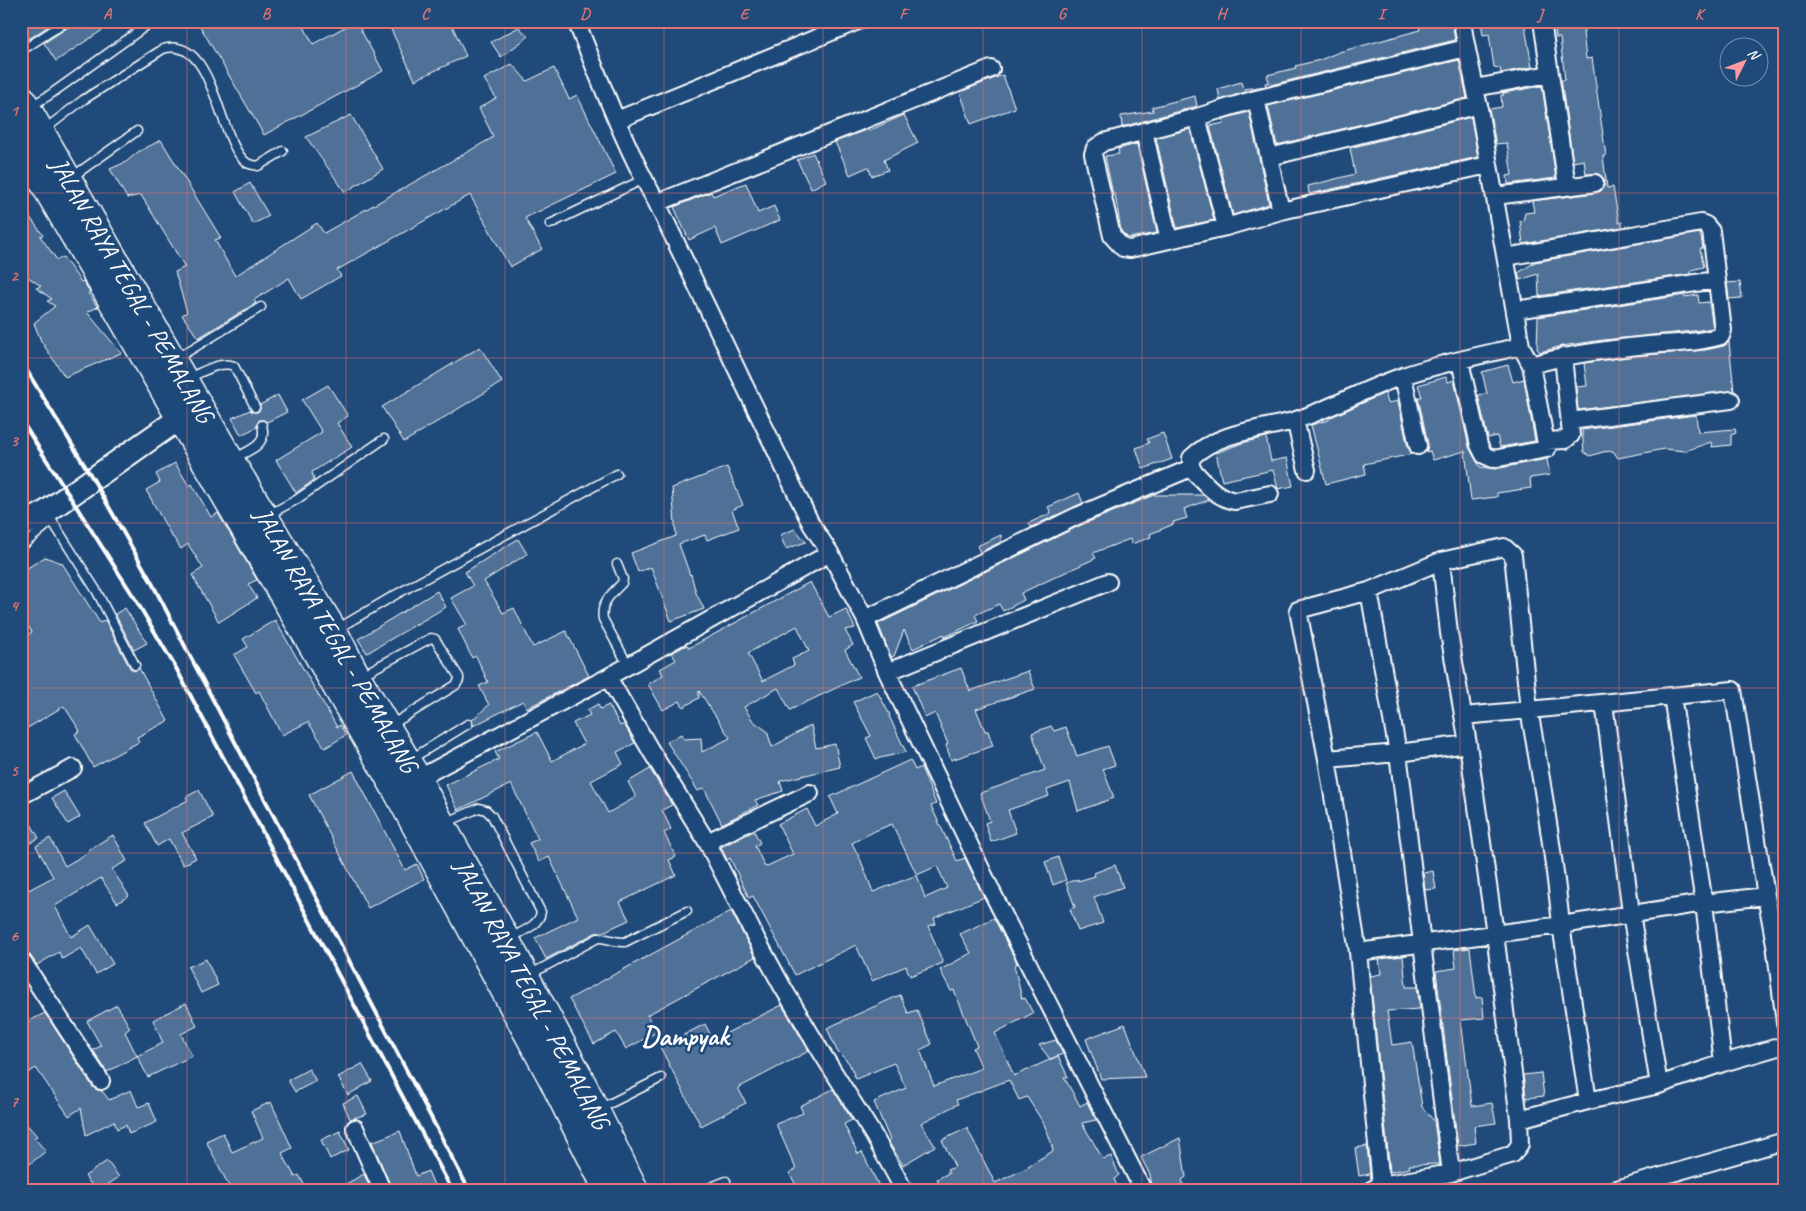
<svg xmlns="http://www.w3.org/2000/svg" width="1806" height="1211" font-family="Caveat,sans-serif">
<style>
.building{fill:#507197;stroke:#fff;fill-rule:evenodd}
.lines{fill:none;stroke-linecap:round;stroke-linejoin:round}
.lane-casing{stroke:#fff;stroke-width:11}
.street-casing{stroke:#fff;stroke-width:20}
.secondary-casing{stroke:#fff;stroke-width:26}
.highway-casing{stroke:#fff;stroke-width:31}
.lane{stroke:#1f4a7a;stroke-width:8}
.street{stroke:#1f4a7a;stroke-width:16}
.secondary{stroke:#1f4a7a;stroke-width:22}
.highway{stroke:#1f4a7a;stroke-width:28}
.rail{stroke:#fff;stroke-width:4}
.grid{fill:none;stroke:#e47373;stroke-width:1;stroke-opacity:0.55}
.labels{text-anchor:middle;dominant-baseline:central;stroke-width:5;stroke-linejoin:round;paint-order:stroke}
.street-label{font-size:25px;fill:#fff;stroke:#1f4a7a}
.quarter-label{font-size:28px;font-weight:bold;fill:#fff;stroke:#1f4a7a}
.neatline{fill:none;stroke:#e47373;stroke-width:2}
.grid-label{font-size:16px;text-anchor:middle;font-weight:bold;fill:#e47373}
</style>
<rect width="100%" height="100%" fill="#1f4a7a"/>
<filter id="ink" filterUnits="userSpaceOnUse"><feTurbulence type="fractalNoise" baseFrequency=".02" numOctaves="2"/><feDisplacementMap in="SourceGraphic" scale="10" xChannelSelector="R" yChannelSelector="G"/><feConvolveMatrix kernelMatrix="1 2 1 2 8 2 1 2 1" color-interpolation-filters="sRGB"/></filter>
<g filter="url(#ink)">
<path class="building" d="M21 21H56L29 39 21 27Z
M73 21H116L56 61 44 43 70 26Z
M197 21H301L313 44 356 21 383 71 264 135Z
M387 21H450L466 56 415 80Z
M1418 21H1452L1455 40 1254 89 1220 100 1218 89 1241 82 1243 89 1266 86 1265 83 1269 82 1267 75 1296 68 1295 66 1320 60 1339 52 1420 30Z
M1481 21H1521L1522 26H1525L1532 67 1501 73 1500 68 1494 67 1489 34 1483 35Z
M1554 21H1583L1584 32H1583L1586 59 1592 58 1606 156H1603L1607 188 1613 187 1619 223 1622 222V227L1523 244 1520 221H1523L1525 213 1534 212 1532 201 1596 193 1601 191 1604 186 1605 181 1599 174H1586L1584 160 1573 162 1561 80H1565L1560 38H1556Z
M519 27 528 37 501 57 491 42Z
M1459 60 1467 98 1277 145 1268 106Z
M512 64 527 81 554 68 569 99 577 95 616 174 525 218 542 249 510 267 470 195 337 270 341 276 301 299 289 278 254 300 256 303 198 338 182 315 187 312 175 272 185 267 141 195 127 198 110 169 126 162 138 152 161 140 221 238 215 240 235 276 317 223 324 233 492 138 493 136 479 108 496 98 484 79Z
M1003 75 1015 108 971 124 960 92Z
M1542 86 1556 178 1508 184 1507 176 1512 175 1507 143 1496 144 1489 109 1502 107 1501 95H1504L1503 93Z
M1195 96 1197 106 1122 127 1121 116 1153 111 1152 107Z
M1249 112 1269 204 1233 215 1210 126 1224 123 1223 119Z
M351 115 383 169 345 192 306 137Z
M904 115 918 143 884 160 888 170 872 176 868 167 850 175 835 142 868 129V131Z
M1471 117 1478 157 1309 194 1308 186 1355 174 1350 148Z
M1190 129 1214 220 1177 228 1156 138Z
M1137 144 1157 233 1128 238 1121 231 1115 194 1113 195 1105 156 1119 154 1118 149Z
M813 153 826 181 811 189 797 160Z
M250 183 269 216 253 224 235 192Z
M746 183 758 213 774 206 780 220 722 245 715 228 689 240 674 207 711 192 713 196Z
M21 205 43 235 40 236 57 260 63 257 81 282 83 281 85 284 90 292 88 293 98 307 87 312 121 353 65 377 41 341 34 323 55 306 47 301 52 299 36 288 41 286 21 272Z
M1700 233 1703 248 1700 249 1704 267 1691 270 1690 274 1539 296 1538 274 1520 280 1518 273 1535 262Z
M1740 282 1742 298 1729 299 1727 283Z
M1685 295 1684 297 1698 295 1699 303 1709 302 1713 328 1693 331 1603 340 1562 346 1540 352 1537 349 1538 317Z
M1729 342 1734 391 1578 410 1576 387 1587 386 1584 363 1635 356 1705 350 1724 346Z
M480 347 502 382 404 442 382 407Z
M1508 365 1513 382 1524 379 1535 441 1500 447 1497 436 1488 438 1478 395 1487 394 1482 372Z
M1446 377 1448 382 1454 380 1469 447 1480 467 1495 469 1547 459 1550 475 1530 478 1531 488 1497 493V497L1471 500 1465 451 1433 460 1430 451 1426 452 1428 444 1418 397H1422L1418 385Z
M328 385 348 416 337 423 352 447 312 472 314 480 296 493 276 460 322 432 302 400Z
M1385 393 1388 403 1398 401 1408 448 1413 454 1364 464 1366 474 1326 484 1311 425 1329 420V418Z
M278 395 287 412 267 422 264 420H259L257 427 241 435 232 418 250 410 252 412H257L260 410V405Z
M1696 415 1698 432 1735 429 1736 433 1731 435V445L1712 447 1711 442 1685 451 1664 449 1618 458 1613 451 1603 452 1590 456 1584 452 1582 430Z
M1163 433 1172 459 1143 469 1136 448 1149 443 1147 439Z
M1266 437 1271 461 1287 458 1293 486 1278 489 1273 470 1222 481 1216 453 1242 443Z
M175 463 189 486 192 484 211 517 218 513 257 580 248 584 257 598 219 622 192 575 203 568 188 544 181 549 173 537H172L146 490 160 482 156 474Z
M727 467 743 505 732 510 739 528 707 540 705 535 679 544 690 575 691 574 696 593 704 609 671 621 651 567 638 572 631 553 676 536 672 488Z
M1079 493 1083 503 1031 527 1029 523 1051 513 1048 507Z
M1154 495H1203L1209 500 1184 509 1187 518 1173 522 1174 524 1150 534 1151 537 1132 544 1130 539 1093 553 1096 558 1021 593 1024 600 1003 611 999 604 975 615 978 621 945 637 944 634 913 649 904 630 894 656 891 657 878 624 1081 525Z
M795 529 806 542 786 549 780 535Z
M1001 535V542L980 552 977 546Z
M518 539 527 554 484 581 503 613 514 608 533 647 566 631 589 676 527 708 523 701 473 726 472 720 489 705 479 686 488 682 476 656 472 658 458 629 467 625 451 598 473 586 465 572Z
M45 557 62 563 100 623 105 620 130 668 134 671 139 668 168 721 137 737 139 742 93 767 75 734 80 731 64 706 21 732V639L32 632 21 615V572Z
M810 582 829 617 846 609 855 628 845 630 853 645 845 650 859 677 790 710 778 688 744 707 753 721 767 731 772 747 811 725 816 748 835 744 840 767 780 781 783 791 755 800 758 805 722 824 704 788 698 791 667 742 681 734 684 739 701 738 702 752 730 738 699 691V698L683 707 680 701 663 710 648 684 663 675 660 669 676 660 671 653 687 645 689 648ZM797 626 809 651 792 659 794 665 763 681 748 653Z
M437 591 446 607 367 653 358 639Z
M125 608 147 643 134 650 115 614Z
M275 620 337 727 340 725 346 735 325 748 308 722 282 735 259 691 256 693 234 655 248 647 243 639Z
M961 668 970 691 1028 671 1035 689 976 709 985 731H988L993 746 951 760 946 745 948 744 935 713 925 718 912 686Z
M877 691 890 715 889 716 906 752 876 759 866 738 871 736 853 702Z
M598 704 600 709 609 705 620 726 624 724 635 743 617 752 623 764 591 781 608 813 636 797 628 782 650 769 672 805 662 810 671 829 664 833 676 857 669 860 676 875 620 902 629 920 603 932 595 933 546 959 535 938 578 917 549 857 539 862 529 843 538 839 511 784 458 810 446 785 499 759 495 752 537 732 552 761 584 744 573 723 590 715 587 710Z
M1051 726 1054 731 1066 727 1077 756 1108 746 1115 765 1103 769 1114 798 1078 811 1070 782 1047 790 1049 796 1008 810 1016 833 991 842 985 823 990 821 980 793 1045 770 1032 733Z
M910 760 915 770 921 767 936 804 931 806 957 861 965 858 984 897 934 918 936 924 928 926 943 963 910 976 906 966 872 981 856 945 795 975 753 896 749 898 730 858 727 860 721 847 754 831 760 843 755 846 765 867 793 854 778 824 807 809 815 826 838 814 830 797ZM892 824 917 875 873 892 861 861 852 843 875 831ZM937 866 947 888 925 898 917 875Z
M353 771 405 870 417 864 424 879 368 908 309 795Z
M199 790 213 817 182 833 196 858 183 865 169 839 157 846 145 823 188 800 186 797Z
M64 791 80 817 68 824 52 798Z
M21 807 39 838 21 848Z
M113 835 127 861 112 869 129 896 117 903 101 878 55 906 71 937 90 925 113 964 96 974 81 948 62 959 59 952 37 965 29 954 21 945V894L53 877 36 846 50 838 65 866 89 852 88 850Z
M1058 857 1066 880 1053 885 1045 862Z
M1115 865 1123 887 1094 897 1103 923 1078 931 1070 909 1075 907 1066 883 1078 879V881L1095 876 1094 873Z
M1433 871 1436 889 1425 890 1423 873Z
M731 911 755 957 647 1015 657 1032 626 1049 616 1032 594 1044 569 999Z
M994 918 1017 963 1014 965 1022 999 1025 998 1033 1013 995 1033 1014 1076 1058 1056 1068 1077H1064L1080 1106 1087 1102 1096 1120 1082 1123 1103 1159 1111 1156 1119 1175 1114 1179 1119 1190H943L937 1179 949 1173 947 1170 955 1167 942 1140 967 1128 995 1183 1029 1167 1028 1166 1053 1151 1051 1142 1044 1124 1027 1097 1019 1100 1009 1080 956 1100 958 1104 921 1123 935 1146 903 1165 888 1141 890 1140 874 1102 906 1088 894 1063 856 1079 849 1063 837 1051 827 1028 900 995 908 1013 917 1010 932 1044 920 1050 934 1086 982 1068 973 1048 977 1046 954 990 951 991 940 970 971 953 960 934Z
M1470 948 1476 998 1482 997 1484 1018 1461 1020 1472 1106 1492 1103 1496 1123 1474 1126 1476 1143 1458 1146 1436 971 1456 968 1454 950Z
M1403 956 1406 987H1417L1420 1009 1387 1011 1392 1045 1412 1042 1422 1107 1434 1121 1440 1164 1409 1165 1410 1168 1390 1172 1370 976 1381 974 1379 959Z
M206 959 218 985 201 993 188 967Z
M186 1003 197 1026 181 1034 192 1056 148 1077 137 1056 163 1043 153 1020Z
M117 1005 130 1028 125 1032 137 1056 107 1072 93 1050 101 1046 87 1021Z
M782 1005 809 1051 738 1088 746 1103 701 1126 660 1047 705 1024 713 1040Z
M45 1013 93 1087 97 1090 102 1091 109 1100 131 1090 138 1107 149 1103 157 1122 129 1134 126 1125 117 1129 114 1121 86 1135 81 1108 69 1116 36 1068 21 1077V1025Z
M1125 1024 1145 1077 1101 1079 1086 1039Z
M1056 1040 1063 1054 1050 1059 1039 1045Z
M362 1064 372 1081 348 1095 338 1077Z
M309 1069 316 1081 295 1092 288 1080Z
M1541 1073 1544 1096 1526 1098 1523 1075Z
M833 1089 852 1120 844 1124 858 1154 862 1152 881 1190H799L789 1173 796 1169 776 1124 803 1113 800 1106Z
M358 1096 367 1114 350 1119 343 1103Z
M271 1102 292 1148 282 1153 295 1177 299 1175 307 1190H231L206 1141 223 1133 232 1152 263 1138 251 1111Z
M21 1118 37 1136 34 1138 46 1151 21 1171Z
M340 1131 349 1150 330 1159 321 1140Z
M400 1131 416 1176 428 1171 436 1190H392L372 1142Z
M1180 1138 1186 1177 1182 1180 1185 1190H1153L1150 1175 1141 1157Z
M1367 1146 1370 1174 1359 1176 1355 1148Z
M107 1161 119 1177 100 1190H95L85 1176Z
M364 1174 371 1190H335Z"/>
<g class="lines">
<g class="lane-casing">
<path id="lane" d="M21 51 67 21
M31 106 48 96 153 21
M45 129 83 100 163 49C215 33 218 143 247 163 250 165 255 165 258 166L283 151
M72 177 137 131
M550 224 644 179
M177 358 261 307
M188 378C201 373 221 360 234 366L255 407
M233 459C249 450 268 446 262 425
M47 513 96 590 135 665
M268 515 296 500 384 439
M21 547 52 521
M617 564 623 579 622 583C612 594 600 602 603 619L628 665
M337 629 395 595 617 474
M360 676 431 638 435 639 459 677V680L456 685 391 725
M411 759 468 724
M445 823 479 808 486 810 492 816 541 912C539 926 521 932 510 938
M529 975 598 938C607 937 614 943 625 942L687 911
M599 1109 661 1078
M703 1190 726 1181"/>
</g>
<g class="street-casing">
<path id="street" d="M576 21C601 82 624 145 657 203L811 524 830 553 865 619 887 672 993 894 1143 1190
M1462 21C1466 50 1474 79 1479 108 1493 187 1507 266 1521 346
M1542 21 1567 186
M1466 48 1256 99 1197 117 1104 142 1095 148 1093 154 1112 236 1123 248 1130 249 1226 227 1281 211 1488 165
M1475 88 1549 74
M1256 99 1281 211
M1197 117 1226 227
M617 120 858 21
M1144 131 1169 240
M1270 157 1479 105
M1496 196 1595 183
M657 203 991 69
M1506 257 1701 223 1706 225 1711 231 1723 330 1721 336C1699 343 1672 343 1649 345 1608 349 1570 354 1531 365
M1515 310 1716 280
M1403 376 1418 446
M1295 420 1307 470
M1570 421 1731 400
M1546 441 1565 440 1571 435 1563 356
M1191 468C1204 482 1216 498 1235 501L1270 494
M1441 561 1504 547 1513 555 1529 710 1733 690 1766 896
M1369 591 1398 753 1451 1173
M865 619 1077 516 1191 468V458C1217 432 1260 430 1293 421 1331 409 1366 388 1403 376 1441 363 1482 355 1521 346L1531 365 1547 449 1493 459 1484 455 1479 445 1460 361
M887 672 1108 582
M608 677 651 751 707 842 757 940 782 986 823 1055 874 1136 904 1190
M1672 696 1704 903 1766 896 1775 944 1785 1023
M1463 716 1529 710C1542 781 1554 853 1561 925L1704 903 1723 1063 1659 1085
M1327 759 1398 753 1468 744
M410 783 608 677 830 553
M21 796 73 768
M707 842 810 793
M1358 952 1561 925 1588 1101 1519 1119
M21 959 101 1081
M1723 1063 1785 1045
M1588 1101 1659 1085 1631 913 1604 703
M355 1128 382 1190
M1371 1190 1381 1185 1451 1173 1513 1154 1520 1144 1519 1119 1495 934 1468 744 1449 633 1441 561 1369 591 1298 610 1327 759 1358 952 1381 1185
M1613 1190 1785 1141"/>
</g>
<g class="secondary-casing">
<path id="secondary" d="M21 526 46 512 180 418 195 410"/>
</g>
<g class="highway-casing">
<path id="highway" d="M21 99 230 461 333 631 357 678 417 779 441 825 496 922 577 1074 634 1190
M21 143 397 790 553 1079 608 1190"/>
</g>
<use href="#lane" class="lane"/>
<use href="#street" class="street"/>
<use href="#secondary" class="secondary"/>
<use href="#highway" class="highway"/>
<path class="rail" d="M21 361 93 479 152 583 469 1190
M21 420 134 597 176 668 452 1190"/>
</g>
</g>
<path class="grid" d="M187 21V1190M346 21V1190M505 21V1190M664 21V1190M823 21V1190M983 21V1190M1142 21V1190M1301 21V1190M1460 21V1190M1619 21V1190M21 193H1785M21 358H1785M21 523H1785M21 688H1785M21 853H1785M21 1018H1785"/>
<g class="labels">
<g class="street-label">
<text transform="translate(132 290) rotate(60)">JALAN RAYA TEGAL - PEMALANG</text>
<text transform="translate(336 640) rotate(60)">JALAN RAYA TEGAL - PEMALANG</text>
<text transform="translate(532 994) rotate(62)">JALAN RAYA TEGAL - PEMALANG</text>
</g>
<g class="quarter-label">
<text x="685" y="1035">Dampyak</text>
</g>
</g>
<rect width="1806" height="1211" fill="none" stroke="#1f4a7a" stroke-width="55"/>
<g transform="translate(1744 62) rotate(48)"><circle r="24" fill="#1f4a7a" stroke="#7992af"/>
<path d="M0-4L9 19L0 12L-9 19Z" fill="#ff9aa2"/>
<text y="-8" font-size="14" font-weight="bold" text-anchor="middle" fill="#ffffff">N</text>
</g>
<rect x="28" y="28" width="1750" height="1156" class="neatline"/>
<g class="grid-label">
<text x="107" y="19">A</text>
<text x="266" y="19">B</text>
<text x="425" y="19">C</text>
<text x="585" y="19">D</text>
<text x="744" y="19">E</text>
<text x="903" y="19">F</text>
<text x="1062" y="19">G</text>
<text x="1221" y="19">H</text>
<text x="1381" y="19">I</text>
<text x="1540" y="19">J</text>
<text x="1699" y="19">K</text>
<text x="14" y="116">1</text>
<text x="14" y="281">2</text>
<text x="14" y="446">3</text>
<text x="14" y="611">4</text>
<text x="14" y="776">5</text>
<text x="14" y="941">6</text>
<text x="14" y="1107">7</text>
</g>
</svg>
